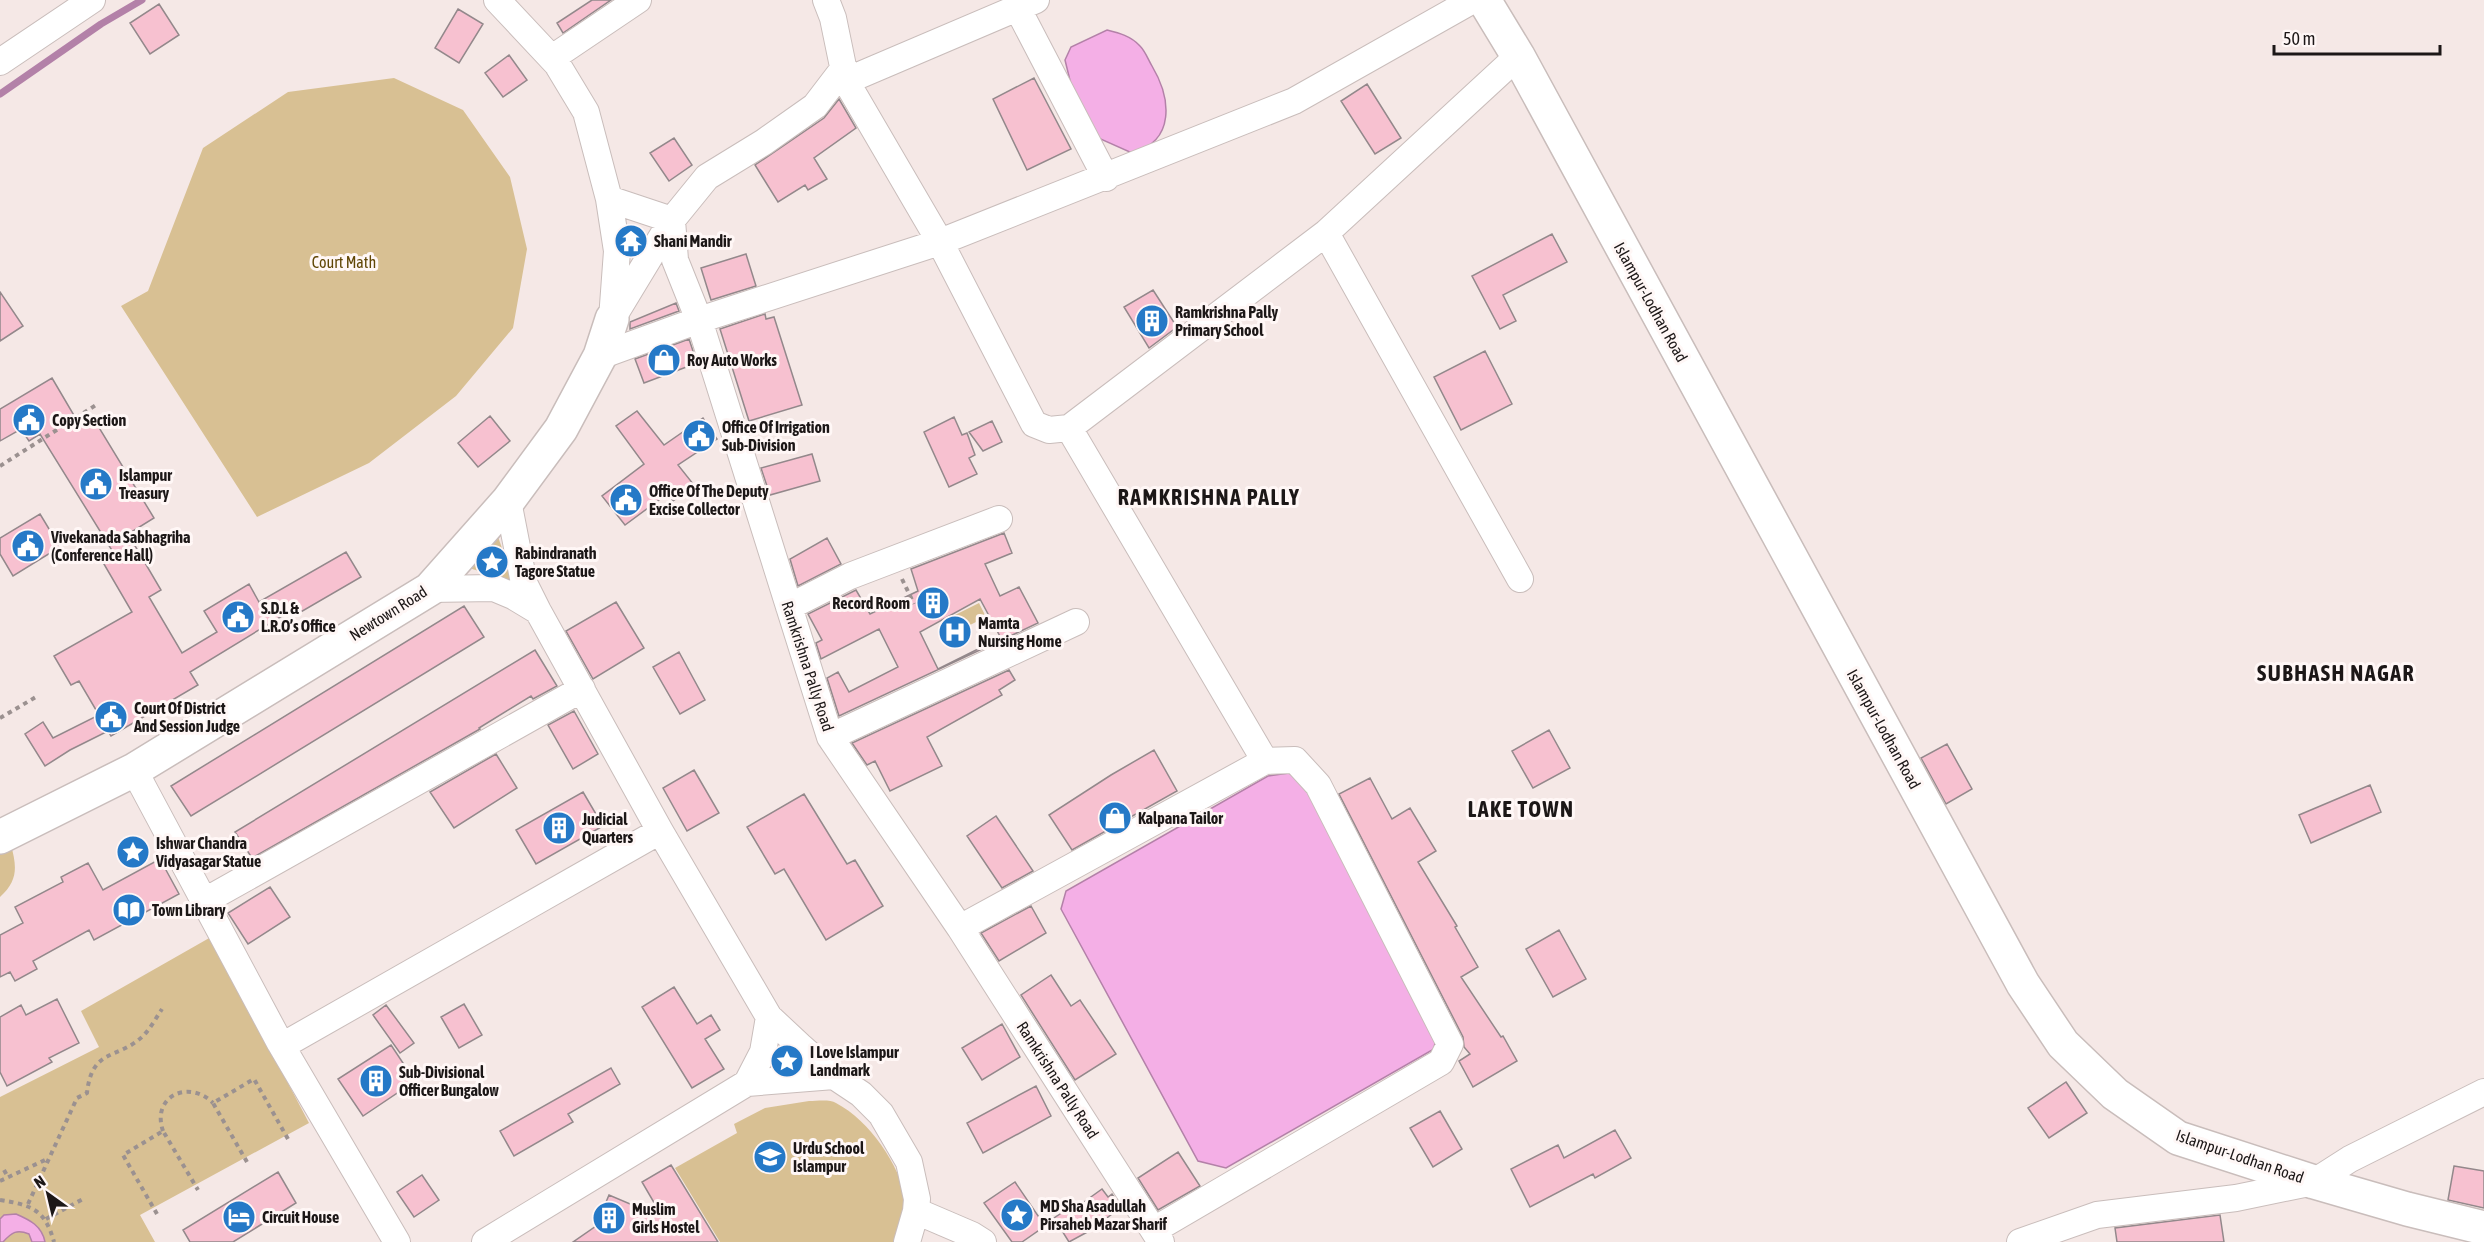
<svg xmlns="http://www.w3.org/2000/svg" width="2484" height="1242" font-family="'Asap Condensed',sans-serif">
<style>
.green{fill:#d8c093}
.water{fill:#f4afe6;stroke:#b381a8;stroke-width:1.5}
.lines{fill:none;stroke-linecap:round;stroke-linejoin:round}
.stream{stroke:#b381a8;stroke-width:7}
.building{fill:#f7c1d0;stroke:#93888b;stroke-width:1.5}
.street-casing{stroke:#c9bdbb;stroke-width:28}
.secondary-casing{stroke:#c9bdbb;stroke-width:36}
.path{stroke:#9b9190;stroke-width:4;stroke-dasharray:4.5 4.5;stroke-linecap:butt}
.street{stroke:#fff;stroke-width:26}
.secondary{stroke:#fff;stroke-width:33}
.labels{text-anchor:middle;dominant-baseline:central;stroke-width:6;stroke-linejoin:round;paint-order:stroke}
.poi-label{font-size:16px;font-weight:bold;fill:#1c1717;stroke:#fff7f6;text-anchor:start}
.park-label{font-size:16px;fill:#604605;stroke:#fff7f6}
.street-label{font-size:16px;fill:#1c1717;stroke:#fff7f6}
.district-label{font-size:22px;font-weight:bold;letter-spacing:1.5px;fill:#1c1717;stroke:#fff7f6}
</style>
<rect width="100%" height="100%" fill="#f5e8e6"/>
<path class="green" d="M394 78 463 110 510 177 527 249 513 328 456 396 369 463 257 517 121 306 148 291 203 148 288 92Z
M497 534 514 582 469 568Z
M979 603 986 617 962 629 955 615Z
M11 845C17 867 18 881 0 897V851Z
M211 937 309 1123 140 1215 155 1242H0V1097L99 1047 81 1011Z
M809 1101C817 1101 830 1099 836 1103 870 1121 899 1164 907 1202 909 1213 902 1231 899 1242H720L675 1168 737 1133 734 1124 765 1108Z"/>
<path class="water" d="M1107 30C1119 33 1131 36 1140 46 1145 51 1148 59 1152 66 1171 98 1176 141 1132 153L1096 137 1076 105 1065 60 1071 47Z
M1289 773 1310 784 1436 1036 1434 1049 1226 1168 1198 1161 1061 909 1066 891 1268 776Z
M16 1214C30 1220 42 1226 45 1242H32L29 1234C17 1229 12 1232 3 1242H0V1219L4 1215Z"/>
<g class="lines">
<path class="stream" d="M0 94 101 24 142 0"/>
</g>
<path class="building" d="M592 0H611L563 33 557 23Z
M159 4 179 35 150 54 130 23Z
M458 9 483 24 459 63 435 48Z
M509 55 527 80 503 97 485 73Z
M1034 78 1071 149 1027 170 993 99Z
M1367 84 1401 138 1375 154 1341 101Z
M839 99 856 128 814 158 827 179 808 190 805 185 778 202 755 165 824 118Z
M674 138 692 165 669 181 650 153Z
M1552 234 1567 262 1503 295 1516 321 1500 329 1472 276Z
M746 254 756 286 711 300 701 268Z
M1153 290 1177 327 1149 348 1124 307Z
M0 292 23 326 0 341Z
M676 303 679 311 630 329V322Z
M765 314 766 319 774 317 802 405 749 421 720 329Z
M689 339 697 363 644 383 635 359Z
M1485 351 1512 404 1461 430 1434 377Z
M52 378 79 424 92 416 154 518 128 534 161 590 149 597 182 653 217 632 204 611 249 584 259 602 346 552 361 577 299 613 295 608 190 672 198 685 111 736 108 731 70 750 45 766 25 734 43 722 53 738 99 715 79 681 71 685 54 656 132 612 101 559 113 552 40 434 29 441 21 429 0 441V409Z
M637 411 664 445 703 418 717 439 678 465 694 485 673 501 667 494 625 525 602 496 644 464 616 426Z
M490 416 510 441 478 467 458 443Z
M954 417 962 435 967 433 975 455 969 458 977 474 949 487 924 432Z
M992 421 1002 442 983 451 969 432Z
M812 454 820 481 770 495 761 468Z
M40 514 60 547 13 576 0 554V538Z
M1004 533 1012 553 985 564 1000 596 1019 587 1038 623 1002 640 980 599 920 632 938 669 992 642 993 644 839 716 827 678 838 672 849 692 898 667 879 629 821 659 816 643 822 640 808 614 856 590 870 614 918 591 911 569Z
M827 538 841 564 798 586 790 559Z
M616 602 644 648 593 679 566 631Z
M464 606 484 637 191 816 171 786Z
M535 650 557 686 533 699 531 696 479 728 480 729 252 858 235 832Z
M679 652 705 700 680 714 653 667Z
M1009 670 1015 680 999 690 1002 695 927 737 942 766 890 791 875 761 867 765 852 743Z
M574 711 598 754 573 769 548 725Z
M1549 730 1570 768 1533 788 1512 751Z
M1947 744 1972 789 1946 804 1921 758Z
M1154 750 1177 791 1072 850 1049 815 1111 775Z
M496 754 517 788 454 828 430 792Z
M694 770 719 813 687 831 663 788Z
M1370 778 1392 819 1410 808 1436 851 1418 862 1457 926 1455 927 1478 967 1461 977 1501 1037 1503 1036 1517 1061 1473 1087 1459 1061 1470 1054 1464 1047 1463 1037 1339 794Z
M2370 785 2381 812 2311 843 2299 815Z
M583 792 603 826 536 864 516 830Z
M804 794 847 864 855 860 883 906 826 940 784 869 775 874 747 827Z
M996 816 1033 871 1002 888 967 836Z
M160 859 179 894 94 940 89 930 33 961 37 969 15 981 10 972 0 977V935L23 923 15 907 63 882 61 877 88 863 103 890Z
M270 887 290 917 248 944 228 913Z
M1031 906 1046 933 999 961 981 933Z
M1559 930 1586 979 1553 997 1526 949Z
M1051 975 1071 1006 1080 1000 1116 1054 1075 1080 1021 995Z
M674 987 697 1024 711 1015 720 1030 705 1039 724 1069 692 1088 642 1007Z
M57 999 79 1043 49 1058 52 1062 7 1086 0 1072V1017L21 1005 26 1015Z
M464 1004 482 1035 459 1048 441 1017Z
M386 1005 414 1043 400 1053 373 1015Z
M1002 1024 1020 1057 982 1080 962 1048Z
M391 1045 415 1081 363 1116 338 1079Z
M611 1068 620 1084 568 1114 573 1122 514 1156 500 1131Z
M2066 1082 2087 1113 2049 1138 2028 1108Z
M1036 1086 1051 1116 983 1153 967 1123Z
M1440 1111 1462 1149 1433 1167 1410 1128Z
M1615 1130 1631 1158 1595 1178 1593 1174 1530 1207 1511 1169 1558 1145 1564 1158Z
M1178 1152 1200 1186 1158 1210 1138 1178Z
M671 1165 718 1242H573L596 1226 609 1195 663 1218 642 1182Z
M2454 1166 2484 1171V1208L2448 1200Z
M278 1172 296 1203 233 1242H190L183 1230Z
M422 1175 439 1200 414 1217 397 1192Z
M1015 1182 1045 1226 1022 1242H1012L984 1203Z
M1102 1189 1108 1197 1112 1194 1121 1207 1091 1230 1069 1242 1054 1218 1075 1204 1077 1207Z
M2220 1215 2224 1242H2117L2115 1228Z"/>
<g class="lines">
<g class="street-casing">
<path id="street" d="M497 0 557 64 586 112 609 199 617 251 612 319
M1018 9 1106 178
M552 58 638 0
M0 62 92 0
M846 81 1036 0
M609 199 672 220 675 260 699 320 830 737 960 928 1161 1242
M1326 233 1520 579
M615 314 672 220 707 177 764 142 815 106 844 68
M600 356 699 320 940 242 846 81 833 18 826 0
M1069 428 1326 233 1518 56
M508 501 524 583 538 611 660 831 769 1017 800 1046 834 1076 861 1094 881 1114 909 1162 917 1199 916 1211 972 1235 983 1242
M430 589 494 588 513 596 538 611
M789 607 850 576 999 519
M830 737 1076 622
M1265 761 1069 428 1049 430 1034 424 940 242 1294 101 1473 0
M134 770 280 1043 397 1242
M203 902 582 689
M960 928 1265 761 1295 760 1318 785 1450 1044 1441 1062 1154 1230
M282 1046 660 831
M747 1083 763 1052 769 1017
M485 1242 747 1083 834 1076
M907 1242 916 1211
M2020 1242 2097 1215 2236 1198 2314 1182 2350 1159 2484 1092"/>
</g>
<g class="secondary-casing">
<path id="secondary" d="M1484 0 1518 56 2023 984 2063 1044 2115 1094 2178 1138 2314 1182 2407 1209 2484 1228
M0 837 134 770 430 589 508 501 561 429 600 356 612 319"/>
</g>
<path class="path" d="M0 466 96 405
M902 579 914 604
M0 718 36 697
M163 1131C151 1096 189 1079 213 1103
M247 1162 213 1103 254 1079 288 1139
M4 1170 8 1177
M0 1181 45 1160
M0 1200C31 1205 45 1209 54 1242
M28 1204 77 1098 87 1093C92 1047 118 1060 143 1036 150 1029 156 1018 162 1009
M157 1214 123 1155 163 1131 198 1190
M46 1219 83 1199"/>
<use href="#street" class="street"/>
<use href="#secondary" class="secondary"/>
</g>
<defs>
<g id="temple-disc" transform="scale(1.725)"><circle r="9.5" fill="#2579c7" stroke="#fff7f6"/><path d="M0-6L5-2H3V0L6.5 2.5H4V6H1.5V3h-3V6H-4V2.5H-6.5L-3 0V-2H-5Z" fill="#fff"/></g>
<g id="building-disc" transform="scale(1.725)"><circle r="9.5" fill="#2579c7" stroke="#fff7f6"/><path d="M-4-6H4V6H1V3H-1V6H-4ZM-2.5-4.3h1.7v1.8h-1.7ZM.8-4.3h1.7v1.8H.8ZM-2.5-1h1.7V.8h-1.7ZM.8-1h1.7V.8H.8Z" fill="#fff"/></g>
<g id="shop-disc" transform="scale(1.725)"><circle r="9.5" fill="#2579c7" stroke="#fff7f6"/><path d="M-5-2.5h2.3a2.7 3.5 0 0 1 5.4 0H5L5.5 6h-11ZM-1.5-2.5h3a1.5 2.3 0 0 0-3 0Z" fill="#fff"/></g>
<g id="civic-disc" transform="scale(1.725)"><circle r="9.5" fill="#2579c7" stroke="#fff7f6"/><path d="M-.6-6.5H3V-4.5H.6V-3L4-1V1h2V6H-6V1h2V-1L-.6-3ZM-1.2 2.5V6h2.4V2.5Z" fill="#fff"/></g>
<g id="sight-disc" transform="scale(1.725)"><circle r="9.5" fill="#2579c7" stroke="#fff7f6"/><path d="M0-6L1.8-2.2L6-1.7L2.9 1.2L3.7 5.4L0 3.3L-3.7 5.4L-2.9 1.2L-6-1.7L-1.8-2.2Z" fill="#fff"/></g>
<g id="hospital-disc" transform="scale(1.725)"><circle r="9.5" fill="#2579c7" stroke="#fff7f6"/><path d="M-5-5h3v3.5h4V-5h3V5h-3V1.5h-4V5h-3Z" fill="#fff"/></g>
<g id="library-disc" transform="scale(1.725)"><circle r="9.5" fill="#2579c7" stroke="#fff7f6"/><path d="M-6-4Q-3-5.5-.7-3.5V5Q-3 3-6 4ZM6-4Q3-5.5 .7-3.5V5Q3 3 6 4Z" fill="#fff"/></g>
<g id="school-disc" transform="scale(1.725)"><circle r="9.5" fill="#2579c7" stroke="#fff7f6"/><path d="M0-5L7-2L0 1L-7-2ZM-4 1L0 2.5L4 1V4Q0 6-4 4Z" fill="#fff"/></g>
<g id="hotel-disc" transform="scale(1.725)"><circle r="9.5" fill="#2579c7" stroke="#fff7f6"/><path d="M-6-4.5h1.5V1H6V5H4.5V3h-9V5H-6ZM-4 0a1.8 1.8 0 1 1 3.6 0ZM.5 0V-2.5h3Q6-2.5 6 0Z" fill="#fff"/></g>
</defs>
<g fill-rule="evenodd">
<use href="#temple-disc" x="631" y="241"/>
<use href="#building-disc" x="1152" y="321"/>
<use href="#shop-disc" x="664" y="360"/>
<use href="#civic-disc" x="29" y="420"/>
<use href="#civic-disc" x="699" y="436"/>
<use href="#civic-disc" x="96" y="484"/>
<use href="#civic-disc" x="626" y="500"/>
<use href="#civic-disc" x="28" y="546"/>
<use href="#sight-disc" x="492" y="562"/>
<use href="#building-disc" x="933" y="603"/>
<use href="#civic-disc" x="238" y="617"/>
<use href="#hospital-disc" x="955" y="632"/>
<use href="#civic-disc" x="111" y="717"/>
<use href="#shop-disc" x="1115" y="818"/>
<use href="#building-disc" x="559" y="828"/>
<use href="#sight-disc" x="133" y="852"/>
<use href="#library-disc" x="129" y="910"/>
<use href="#sight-disc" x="787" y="1061"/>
<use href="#building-disc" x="376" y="1081"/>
<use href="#school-disc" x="770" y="1157"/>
<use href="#sight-disc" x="1017" y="1215"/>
<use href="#hotel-disc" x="239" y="1217"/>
<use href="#building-disc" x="609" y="1218"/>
</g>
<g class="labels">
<g class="poi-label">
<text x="654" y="241">Shani Mandir</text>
<text x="1175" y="312">Ramkrishna Pally<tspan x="1175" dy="18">Primary School</tspan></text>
<text x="687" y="360">Roy Auto Works</text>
<text x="52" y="420">Copy Section</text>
<text x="722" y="427">Office Of Irrigation<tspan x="722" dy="18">Sub-Division</tspan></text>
<text x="119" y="475">Islampur<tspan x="119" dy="18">Treasury</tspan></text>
<text x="649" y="491">Office Of The Deputy<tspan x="649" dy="18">Excise Collector</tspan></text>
<text x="51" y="537">Vivekanada Sabhagriha<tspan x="51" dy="18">(Conference Hall)</tspan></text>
<text x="515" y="553">Rabindranath<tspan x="515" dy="18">Tagore Statue</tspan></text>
<text x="910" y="603" text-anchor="end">Record Room</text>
<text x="261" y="608">S.D.L &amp;<tspan x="261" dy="18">L.R.O’s Office</tspan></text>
<text x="978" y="623">Mamta<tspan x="978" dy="18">Nursing Home</tspan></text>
<text x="134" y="708">Court Of District<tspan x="134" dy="18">And Session Judge</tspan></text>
<text x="1138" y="818">Kalpana Tailor</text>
<text x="582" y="819">Judicial<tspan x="582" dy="18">Quarters</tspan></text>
<text x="156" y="843">Ishwar Chandra<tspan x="156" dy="18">Vidyasagar Statue</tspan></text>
<text x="152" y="910">Town Library</text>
<text x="810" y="1052">I Love Islampur<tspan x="810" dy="18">Landmark</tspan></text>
<text x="399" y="1072">Sub-Divisional<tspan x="399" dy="18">Officer Bungalow</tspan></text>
<text x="793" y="1148">Urdu School<tspan x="793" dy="18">Islampur</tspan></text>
<text x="1040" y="1206">MD Sha Asadullah<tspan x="1040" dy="18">Pirsaheb Mazar Sharif</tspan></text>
<text x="632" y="1209">Muslim<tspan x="632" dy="18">Girls Hostel</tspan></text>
<text x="262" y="1217">Circuit House</text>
</g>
<g class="park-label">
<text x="344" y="262">Court Math</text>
</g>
<g class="street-label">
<text transform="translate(1651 302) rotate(61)">Islampur-Lodhan Road</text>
<text transform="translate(388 613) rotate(-32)">Newtown Road</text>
<text transform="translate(808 666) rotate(72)">Ramkrishna Pally Road</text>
<text transform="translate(1884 729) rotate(61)">Islampur-Lodhan Road</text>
<text transform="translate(1058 1080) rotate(57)">Ramkrishna Pally Road</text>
<text transform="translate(2240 1156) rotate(19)">Islampur-Lodhan Road</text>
</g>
<g class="district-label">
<text x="1209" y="497">RAMKRISHNA PALLY</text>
<text x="2336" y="673">SUBHASH NAGAR</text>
<text x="1521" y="809">LAKE TOWN</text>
</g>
</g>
<g transform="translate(48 1194) rotate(326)" stroke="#fff7f6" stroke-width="4.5" paint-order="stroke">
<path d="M0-4.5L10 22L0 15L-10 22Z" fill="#1c1717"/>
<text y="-9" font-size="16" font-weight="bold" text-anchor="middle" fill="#1c1717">N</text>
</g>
<path d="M2274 45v9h166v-9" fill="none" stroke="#1c1717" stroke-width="3"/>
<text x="2283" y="45" font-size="18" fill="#1c1717" stroke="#fff7f6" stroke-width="4.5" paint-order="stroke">50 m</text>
</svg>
